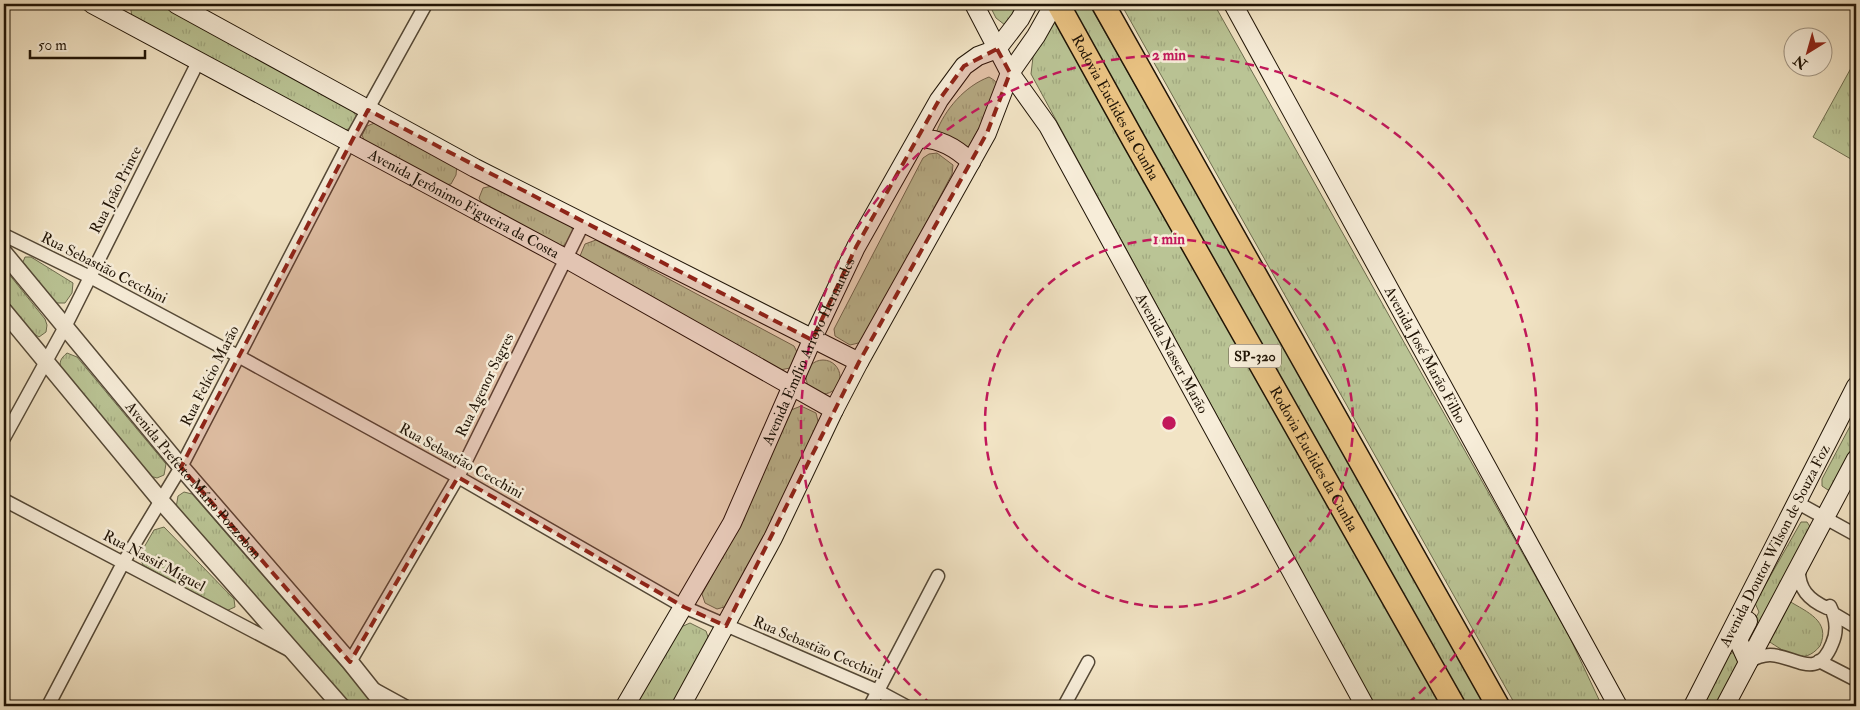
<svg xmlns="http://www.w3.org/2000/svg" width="1860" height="710" font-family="'IM FELL Double Pica',serif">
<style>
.grass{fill:url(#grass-tufts);stroke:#6d6c4e}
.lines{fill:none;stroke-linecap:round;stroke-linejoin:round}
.minor-casing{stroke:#544836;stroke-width:15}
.tertiary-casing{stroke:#544836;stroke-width:19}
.secondary-casing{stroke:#201406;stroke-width:20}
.motorway-casing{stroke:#201406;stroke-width:25}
.minor{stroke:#f7edd9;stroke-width:12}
.tertiary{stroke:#f7edd9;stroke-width:16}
.secondary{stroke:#f7edd9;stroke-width:18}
.motorway{stroke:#e9c282;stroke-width:22}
.marked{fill:#8f2418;fill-opacity:0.2;stroke:#8f2418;stroke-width:4;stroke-dasharray:10 6;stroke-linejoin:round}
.ring{fill:none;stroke:#c2185b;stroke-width:2.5;stroke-dasharray:9 6}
.labels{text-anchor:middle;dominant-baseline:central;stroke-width:5;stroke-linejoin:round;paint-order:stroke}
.shield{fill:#f7edd9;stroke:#605545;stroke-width:1}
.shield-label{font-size:14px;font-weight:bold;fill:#201406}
.street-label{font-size:15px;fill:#201406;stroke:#f7edd9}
.centre{fill:#c2185b;stroke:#f7edd9;stroke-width:2.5}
.ring-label{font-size:15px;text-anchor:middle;font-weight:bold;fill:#c2185b;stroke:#f7edd9;stroke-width:5;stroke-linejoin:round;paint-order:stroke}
</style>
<defs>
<pattern id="grass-tufts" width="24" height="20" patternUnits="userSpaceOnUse" patternTransform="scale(1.25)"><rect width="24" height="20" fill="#bac495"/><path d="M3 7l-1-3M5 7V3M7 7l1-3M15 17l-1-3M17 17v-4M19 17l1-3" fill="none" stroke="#a0a87f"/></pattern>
</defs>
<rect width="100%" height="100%" fill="#f2e4c5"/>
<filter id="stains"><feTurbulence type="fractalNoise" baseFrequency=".004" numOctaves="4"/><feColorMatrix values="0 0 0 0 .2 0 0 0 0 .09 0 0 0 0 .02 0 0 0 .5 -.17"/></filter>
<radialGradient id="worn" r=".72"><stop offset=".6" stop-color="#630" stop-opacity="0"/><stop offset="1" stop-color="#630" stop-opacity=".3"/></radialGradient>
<path class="grass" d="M130 4H164L351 109 357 117 351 128 340 132 132 17Z
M989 4H1018L1012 18 1005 25 996 18Z
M1063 4H1089L1488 706H1462Z
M1121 4H1214L1569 636 1602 706H1516Z
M1055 17 1446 706H1375L1031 74 1033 57Z
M1856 59V162L1813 137Z
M989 77C994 80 998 82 998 89 997 99 974 135 969 147L965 150 936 133C945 109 965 86 989 77Z
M377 122 457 164 456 175 451 184 439 186 367 147 362 135 367 126Z
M937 153 953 165 952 174 863 342 850 345 835 336 834 329 923 158 929 154Z
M492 186 571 224 573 232 567 244 558 248 485 209 479 198 483 188Z
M596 240 794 346 798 354 790 368 780 370 590 265 580 256 585 244Z
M25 257H31L73 283 72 293 65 303H55L23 262Z
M4 268 45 319 47 325 46 332 39 337 28 330 4 301Z
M67 353 77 357 166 464 164 475 157 478 150 476 61 371C59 362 60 359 67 353Z
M806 377a17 17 0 1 1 34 0a17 17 0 1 1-34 0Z
M801 406 816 413 819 425 767 536 728 606 717 609 705 603 702 594 739 527 791 410Z
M1856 415V446L1835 487 1828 490 1822 486V479Z
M184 492 192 494 376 706H350L176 508 178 496Z
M1801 522H1807L1811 528 1748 645 1744 639 1759 612 1755 603Z
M164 527 234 599 235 607 226 611 143 565 139 556 154 530Z
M1789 601C1807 612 1831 621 1820 646 1803 667 1786 652 1768 641Z
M690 623 706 631 709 640 672 706H634L681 627Z
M1734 652 1741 657 1716 706 1709 705 1705 701 1728 655Z"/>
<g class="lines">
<g class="minor-casing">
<path id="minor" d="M4 235 90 277 238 356 458 477 684 607 878 691 906 706
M4 438 66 325 199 60
M4 500 289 650
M1796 502 1856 535
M1834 614 1856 627
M1819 661 1856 680
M350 662 458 477 583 224
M1748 662C1755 658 1762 655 1770 655 1794 655 1817 682 1832 644 1838 631 1836 618 1830 606L1827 608C1809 600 1798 589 1799 568
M374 689 405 706
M48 706 123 563 181 467 349 143 426 4
M870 706 938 576
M1064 706 1088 662"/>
</g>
<g class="tertiary-casing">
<g id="tertiary">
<path id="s1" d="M4 253 181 467 350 662 385 706"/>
<path d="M4 311 161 501 341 706"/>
</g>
</g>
<g class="secondary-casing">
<g id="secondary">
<path id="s2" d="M92 4 565 258 834 410"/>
<path d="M176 4 475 168 859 362"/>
<path id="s3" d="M974 4 1010 73 1048 126 1365 706"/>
<path id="s4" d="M1233 4 1618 706"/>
<path d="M918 139C939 137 956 148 971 162"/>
<path d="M1748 621 1738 640 1748 662"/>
<path id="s5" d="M625 706 732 523 812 340 856 247 939 100 964 66 978 56 997 49 1020 19 1028 4"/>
<path d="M681 706 773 538 834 410 859 362 987 133 1010 73 1036 36 1054 4"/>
<path id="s6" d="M1693 706 1856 386"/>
<path d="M1725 706 1856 459"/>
</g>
</g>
<g class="motorway-casing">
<g id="motorway">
<path id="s7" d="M1058 4 1134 141 1454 706"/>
<path d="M1103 4 1498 706"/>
</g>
</g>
<use href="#minor" class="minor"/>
<use href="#tertiary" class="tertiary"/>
<use href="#secondary" class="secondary"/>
<use href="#motorway" class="motorway"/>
</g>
<path class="marked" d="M997 49 1010 73 987 133 859 362 726 626 684 607 458 477 350 662 181 467 368 110 812 340 856 247 939 100 964 66Z"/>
<g class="ring">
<circle cx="1169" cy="423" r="184"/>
<path d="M932 705A368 368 0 1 1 1406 705"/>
</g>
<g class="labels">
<rect class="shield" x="1229" y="344.5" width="52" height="23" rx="4"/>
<g class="shield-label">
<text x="1255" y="356">SP-320</text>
</g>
<g class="street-label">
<text stroke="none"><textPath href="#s7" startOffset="118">Rodovia Euclides da Cunha</textPath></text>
<text transform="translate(116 190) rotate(-63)">Rua João Prince</text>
<text stroke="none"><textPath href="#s2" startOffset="422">Avenida Jerônimo Figueira da Costa</textPath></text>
<text transform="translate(104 268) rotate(27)">Rua Sebastião Cecchini</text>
<text stroke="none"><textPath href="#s5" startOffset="400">Avenida Emílio Arroyo Hernandes</textPath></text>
<text stroke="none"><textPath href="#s3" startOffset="402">Avenida Nasser Marão</textPath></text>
<text stroke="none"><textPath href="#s4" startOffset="400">Avenida José Marão Filho</textPath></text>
<text transform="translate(210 376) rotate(-63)">Rua Felício Marão</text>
<text transform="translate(485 385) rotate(-64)">Rua Agenor Sagres</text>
<text stroke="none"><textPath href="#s7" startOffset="522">Rodovia Euclides da Cunha</textPath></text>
<text transform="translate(461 461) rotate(29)">Rua Sebastião Cecchini</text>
<text stroke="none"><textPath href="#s1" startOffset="296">Avenida Prefeito Mário Pozzobon</textPath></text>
<text stroke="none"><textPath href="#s6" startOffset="180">Avenida Doutor Wilson de Souza Foz</textPath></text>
<text transform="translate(154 561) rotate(28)">Rua Nassif Miguel</text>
<text transform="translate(818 648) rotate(23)">Rua Sebastião Cecchini</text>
</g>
</g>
<circle cx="1169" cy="423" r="8" class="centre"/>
<g class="ring-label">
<text x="1169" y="60">2 min</text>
<text x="1169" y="244">1 min</text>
</g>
<rect width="1860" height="710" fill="none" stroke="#f2e4c5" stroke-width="20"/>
<rect x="5" y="5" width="1850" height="700" fill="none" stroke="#201406" stroke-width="2.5"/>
<rect x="10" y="10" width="1840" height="690" fill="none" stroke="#201406"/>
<g transform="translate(1808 52) rotate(217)"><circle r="24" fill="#f7edd9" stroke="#a19685"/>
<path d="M0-4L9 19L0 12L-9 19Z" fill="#8f2418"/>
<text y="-8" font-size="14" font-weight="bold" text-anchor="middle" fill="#201406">N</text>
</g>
<path d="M30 50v8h115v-8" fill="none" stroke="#201406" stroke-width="2.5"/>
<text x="38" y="50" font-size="15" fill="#201406" stroke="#f7edd9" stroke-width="4" paint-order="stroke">50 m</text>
<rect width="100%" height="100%" filter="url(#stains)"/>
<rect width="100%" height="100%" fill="url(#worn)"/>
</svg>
